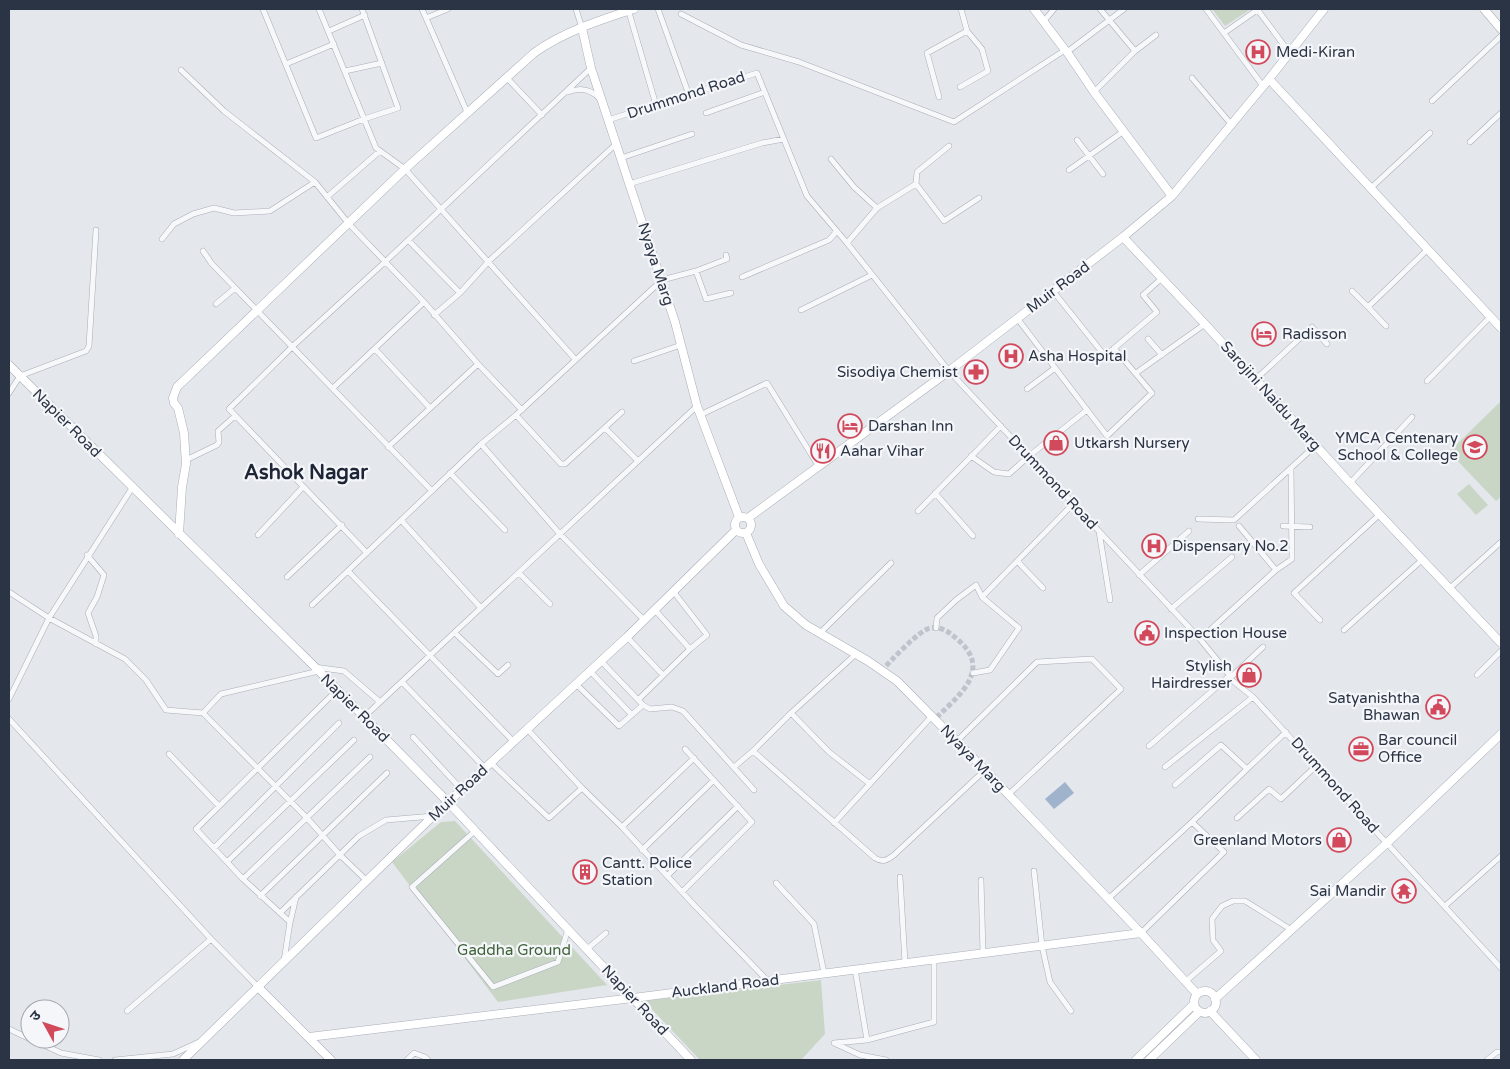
<svg xmlns="http://www.w3.org/2000/svg" width="1510" height="1069" font-family="'Varela Round','Noto Sans Devanagari',sans-serif">
<style>
.green{fill:#c9d6c5}
.water{fill:#9fb4cc}
.lines{fill:none;stroke-linecap:round;stroke-linejoin:round}
.street-tunnel{stroke:#bfc3cb;stroke-width:5;stroke-dasharray:5 2.5;stroke-linecap:butt}
.street-casing{stroke:#a9aeb7;stroke-width:6}
.secondary-casing{stroke:#a9aeb7;stroke-width:9}
.street{stroke:#f7f8fa;stroke-width:5}
.secondary{stroke:#fff;stroke-width:8}
.labels{text-anchor:middle;dominant-baseline:central;stroke-width:4.5;stroke-linejoin:round;paint-order:stroke}
.poi-label{font-size:15px;fill:#2b3445;stroke:#f4f6f9;text-anchor:start}
.street-label{font-size:15px;fill:#2b3445;stroke:#f4f6f9}
.park-label{font-size:15px;fill:#3f6138;stroke:#f4f6f9}
.district-label{font-size:20px;font-weight:bold;fill:#1d2536;stroke:#f4f6f9}
</style>
<rect width="100%" height="100%" fill="#e4e7ec"/>
<path class="green" d="M1212 9H1251L1225 26Z
M1501 401V497L1496 501 1449 452Z
M1469 484 1488 505 1476 515 1457 494Z
M455 821 607 985 498 1002 392 862 441 822Z
M821 980 825 1034 801 1060H700L644 1001Z"/>
<path class="water" d="M1065 782 1074 793 1054 809 1045 799Z"/>
<g class="lines">
<path class="street-tunnel" d="M881 671C891 661 918 631 930 628 942 626 950 633 957 639 994 670 958 696 935 719"/>
<g class="street-casing">
<path id="street" d="M263 9 316 138 364 119 398 108 362 9
M319 9 376 148 405 169 575 359
M422 9 426 18
M448 9 426 18 467 112
M576 9 582 28
M628 9 656 105
M658 9 689 95
M1100 9 1135 51
M1206 9 1263 86
M1257 9 1289 52
M681 14 741 45 799 62 954 122 1065 50
M1044 21 1054 9
M329 31 365 15
M1224 33 1257 10
M1067 52 1124 9
M286 64 334 44
M181 70 224 111 315 182 349 224 424 302 478 364 522 410
M345 71 382 63
M507 78 542 115
M1192 78 1231 124
M960 87 988 71 982 49 967 31 961 9
M568 92C581 87 591 89 600 99
M1094 92 1135 51 1156 35
M939 97 927 53 967 31
M1432 101 1501 36
M706 113 765 92
M608 120 757 73 807 196 847 243 949 371 1200 639 1231 677H1228L1253 697 1501 968
M1077 140 1103 174
M1470 142 1501 113
M621 158 692 134
M831 159 854 187 877 208
M1069 170 1124 131
M629 184 762 143 784 139
M916 184 944 221 979 198
M1372 187 1430 133
M327 197 380 151
M162 239 174 224 193 214 214 208 234 213 270 211 315 182
M408 240 460 293
M847 243 877 208 916 184 917 172 949 146
M203 251 212 264 432 491
M696 271 706 299 731 293
M742 277 829 240 837 231
M1053 291 1105 356 1157 312 1143 295 1162 278
M1352 291 1368 307
M216 304 235 288
M801 310 872 275
M434 315 460 293 489 261 616 144
M1017 318 1107 436 1152 393 1114 348
M1386 326 1368 307 1428 249
M1148 339 1162 355
M375 349 430 408
M634 361 681 345
M1136 373 1205 324
M1256 379 1312 327 1327 344
M1427 381 1491 316
M333 388 424 302
M1027 389 1055 368
M9 393 20 376 86 351 89 346 96 230
M516 415 561 464H565L622 412
M700 415 767 383 819 467
M605 428 638 461
M481 444 560 534 644 620
M388 447 478 364
M971 456 994 472 1009 474 1029 456 1087 410
M186 460 217 445 219 442 218 431 235 416
M450 473 505 530
M1350 483 1412 417
M935 493 973 536
M918 511 1001 426
M1198 519 1234 520 1316 445
M401 520 481 608
M1283 526 1310 527
M1099 531 1110 600
M258 535 303 487
M367 553 229 409 293 346 386 261 591 68
M87 555 104 575 97 597 88 613 96 636V644
M1017 561 1043 588
M1276 570 1292 559 1291 468
M348 571 514 742
M519 573 550 604
M1139 575 1189 531
M287 577 342 525
M1450 588 1501 542
M9 592 49 618 125 659 146 680 166 710 203 713 221 694 319 671
M312 605 481 444 516 415 662 280 696 271 727 259 726 255
M1171 609 1232 557
M655 610 690 649
M1320 620 1294 593 1380 514
M936 628 937 618 956 600 976 585 982 597 1073 504
M1344 630 1423 559
M455 633 498 674 508 665
M820 633 891 563
M627 637 663 675
M1200 639 1276 570 1239 526
M601 661 643 705 650 709 672 707 683 711 754 790
M314 667 344 671 380 702
M590 671 632 715
M973 673 990 670 1019 628 982 597
M1477 675 1501 651
M1231 677 1263 647
M402 682 485 768
M576 684 619 726 643 705
M9 699 49 618 132 488
M638 700 690 649 707 635 673 591
M203 713 307 818 339 854 367 881
M791 713 829 752 870 784
M364 717 697 406
M9 719 211 939 259 988
M528 730 582 788 622 827 695 906 768 981
M413 737 462 790
M957 741 1037 662 1092 659 1121 689 1008 795
M1149 746 1228 677
M753 751 875 858C883 863 887 860 894 855L985 770
M169 754 219 806
M491 763 549 818 582 788
M734 767 753 751 791 713 856 654
M1165 767 1253 697
M1175 785 1221 745 1247 769 1286 732
M1237 818 1269 789 1281 799 1317 765
M1192 822 1247 769
M834 823 932 716
M622 827 694 758
M475 831 412 887 493 987 558 962 568 929
M214 848 339 723
M642 850 714 780
M227 862 354 740
M1034 871 1042 946 1050 982 1071 1011
M667 876 738 806
M900 877 905 963
M243 879 370 757
M981 880 983 953
M776 883 814 924 824 973
M682 892 752 822 685 749
M260 896 387 773
M1108 899 1192 822 1224 852 1141 933
M1445 906 1501 856
M280 913 359 836 386 820 433 816
M290 923 296 897
M587 949 606 933
M284 961 290 922 243 879 196 829 337 690
M855 969 867 1040
M1186 981 1221 951 1213 940 1212 919 1222 906 1233 901H1245L1290 929
M127 1011 211 939
M9 1029 30 1039
M31 1039 61 1053 99 1060
M115 1060 173 1054 199 1042
M407 1060 414 1053 425 1057 428 1060
M886 1060 860 1055 834 1043 867 1040 934 1022V959
M1487 1060 1497 1052H1501"/>
</g>
<g class="secondary-casing">
<path id="secondary" d="M1034 9 1065 50 1067 52 1094 92 1172 196
M1484 9 1501 29
M582 28 591 68 675 322 697 406 739 517
M1269 79 1501 328
M1123 237 1205 324 1350 483 1501 643
M9 365 319 671 448 802 691 1060
M735 525a8 8 0 1 1 16 0a8 8 0 1 1-16 0Z
M748 518 949 371 1123 237 1172 196 1269 79 1324 9
M746 533 759 564 784 606 806 625 868 661 897 681 985 770 1141 933 1197 994
M179 534 182 487 186 464 184 433 178 408 174 403 173 398 177 387 405 169 534 53C563 32 600 20 634 9
M259 988 331 1060
M1194 1002a11 11 0 1 1 22 0a11 11 0 1 1-22 0Z
M1215 999 1387 843 1501 734
M1210 1011 1256 1060
M309 1037 633 998 1141 933
M183 1060 433 816 627 637 736 530
M1136 1060 1194 1004
M1149 1060 1199 1012"/>
</g>
<use href="#street" class="street"/>
<use href="#secondary" class="secondary"/>
</g>
<defs>
<g id="hospital-ring" transform="scale(1.25)"><circle r="9.5" fill="#f4f6f9" stroke="#d1495b" stroke-width="1.5"/><path d="M-5-5h3v3.5h4V-5h3V5h-3V1.5h-4V5h-3Z" fill="#d1495b"/></g>
<g id="hotel-ring" transform="scale(1.25)"><circle r="9.5" fill="#f4f6f9" stroke="#d1495b" stroke-width="1.5"/><path d="M-6-4.5h1.5V1H6V5H4.5V3h-9V5H-6ZM-4 0a1.8 1.8 0 1 1 3.6 0ZM.5 0V-2.5h3Q6-2.5 6 0Z" fill="#d1495b"/></g>
<g id="pharmacy-ring" transform="scale(1.25)"><circle r="9.5" fill="#f4f6f9" stroke="#d1495b" stroke-width="1.5"/><path d="M-2-6h4v4h4v4h-4v4h-4v-4h-4v-4h4Z" fill="#d1495b"/></g>
<g id="shop-ring" transform="scale(1.25)"><circle r="9.5" fill="#f4f6f9" stroke="#d1495b" stroke-width="1.5"/><path d="M-5-2.5h2.3a2.7 3.5 0 0 1 5.4 0H5L5.5 6h-11ZM-1.5-2.5h3a1.5 2.3 0 0 0-3 0Z" fill="#d1495b"/></g>
<g id="school-ring" transform="scale(1.25)"><circle r="9.5" fill="#f4f6f9" stroke="#d1495b" stroke-width="1.5"/><path d="M0-5L7-2L0 1L-7-2ZM-4 1L0 2.5L4 1V4Q0 6-4 4Z" fill="#d1495b"/></g>
<g id="restaurant-ring" transform="scale(1.25)"><circle r="9.5" fill="#f4f6f9" stroke="#d1495b" stroke-width="1.5"/><path d="M-5-6h1v4h1v-4h1v4h1v-4h1v5L-1.5 .5V6h-2V.5L-5-1ZM5-6V6H3V1.5H1.5Q1.5-4 5-6Z" fill="#d1495b"/></g>
<g id="civic-ring" transform="scale(1.25)"><circle r="9.5" fill="#f4f6f9" stroke="#d1495b" stroke-width="1.5"/><path d="M-.6-6.5H3V-4.5H.6V-3L4-1V1h2V6H-6V1h2V-1L-.6-3ZM-1.2 2.5V6h2.4V2.5Z" fill="#d1495b"/></g>
<g id="office-ring" transform="scale(1.25)"><circle r="9.5" fill="#f4f6f9" stroke="#d1495b" stroke-width="1.5"/><path d="M-6-3h4V-5.5h4V-3h4V5H-6ZM-1-4.5V-3h2v-1.5ZM-6 0V1H6V0Z" fill="#d1495b"/></g>
<g id="building-ring" transform="scale(1.25)"><circle r="9.5" fill="#f4f6f9" stroke="#d1495b" stroke-width="1.5"/><path d="M-4-6H4V6H1V3H-1V6H-4ZM-2.5-4.3h1.7v1.8h-1.7ZM.8-4.3h1.7v1.8H.8ZM-2.5-1h1.7V.8h-1.7ZM.8-1h1.7V.8H.8Z" fill="#d1495b"/></g>
<g id="temple-ring" transform="scale(1.25)"><circle r="9.5" fill="#f4f6f9" stroke="#d1495b" stroke-width="1.5"/><path d="M0-6L5-2H3V0L6.5 2.5H4V6H1.5V3h-3V6H-4V2.5H-6.5L-3 0V-2H-5Z" fill="#d1495b"/></g>
</defs>
<g fill-rule="evenodd">
<use href="#hospital-ring" x="1258" y="52"/>
<use href="#hotel-ring" x="1264" y="334"/>
<use href="#hospital-ring" x="1011" y="356"/>
<use href="#pharmacy-ring" x="976" y="372"/>
<use href="#hotel-ring" x="850" y="426"/>
<use href="#shop-ring" x="1056" y="443"/>
<use href="#school-ring" x="1475" y="447"/>
<use href="#restaurant-ring" x="823" y="451"/>
<use href="#hospital-ring" x="1154" y="546"/>
<use href="#civic-ring" x="1147" y="633"/>
<use href="#shop-ring" x="1249" y="675"/>
<use href="#civic-ring" x="1438" y="707"/>
<use href="#office-ring" x="1361" y="749"/>
<use href="#shop-ring" x="1339" y="840"/>
<use href="#building-ring" x="585" y="872"/>
<use href="#temple-ring" x="1404" y="891"/>
</g>
<g class="labels">
<g class="poi-label">
<text x="1276" y="52">Medi-Kiran</text>
<text x="1282" y="334">Radisson</text>
<text x="1028" y="356">Asha Hospital</text>
<text x="958" y="372" text-anchor="end">Sisodiya Chemist</text>
<text x="868" y="426">Darshan Inn</text>
<text x="1458" y="438" text-anchor="end">YMCA Centenary<tspan x="1458" dy="17">School &amp; College</tspan></text>
<text x="1074" y="443">Utkarsh Nursery</text>
<text x="840" y="451">Aahar Vihar</text>
<text x="1172" y="546">Dispensary No.2</text>
<text x="1164" y="633">Inspection House</text>
<text x="1232" y="666" text-anchor="end">Stylish<tspan x="1232" dy="17">Hairdresser</tspan></text>
<text x="1420" y="698" text-anchor="end">Satyanishtha<tspan x="1420" dy="17">Bhawan</tspan></text>
<text x="1378" y="740">Bar council<tspan x="1378" dy="17">Office</tspan></text>
<text x="1322" y="840" text-anchor="end">Greenland Motors</text>
<text x="602" y="863">Cantt. Police<tspan x="602" dy="17">Station</tspan></text>
<text x="1386" y="891" text-anchor="end">Sai Mandir</text>
</g>
<g class="street-label">
<text transform="translate(686 95) rotate(-18)">Drummond Road</text>
<text transform="translate(656 264) rotate(72)">Nyaya Marg</text>
<text transform="translate(1058 287) rotate(-37)">Muir Road</text>
<text transform="translate(1271 396) rotate(48)">Sarojini Naidu Marg</text>
<text transform="translate(67 423) rotate(45)">Napier Road</text>
<text transform="translate(1053 482) rotate(47)">Drummond Road</text>
<text transform="translate(355 708) rotate(45)">Napier Road</text>
<text transform="translate(973 758) rotate(46)">Nyaya Marg</text>
<text transform="translate(1335 785) rotate(48)">Drummond Road</text>
<text transform="translate(458 793) rotate(-43)">Muir Road</text>
<text transform="translate(725 986) rotate(-7)">Auckland Road</text>
<text transform="translate(635 1000) rotate(47)">Napier Road</text>
</g>
<g class="park-label">
<text x="514" y="950">Gaddha Ground</text>
</g>
<g class="district-label">
<text x="306" y="473">Ashok Nagar</text>
</g>
</g>
<rect width="1510" height="1069" fill="none" stroke="#2b3445" stroke-width="20"/>
<g transform="translate(45 1024) rotate(310)"><circle r="24" fill="#f4f6f9" stroke="#a4a8b1"/>
<path d="M0-4L9 19L0 12L-9 19Z" fill="#d1495b"/>
<text y="-8" font-size="14" font-weight="bold" text-anchor="middle" fill="#2b3445">उ</text>
</g>
</svg>
